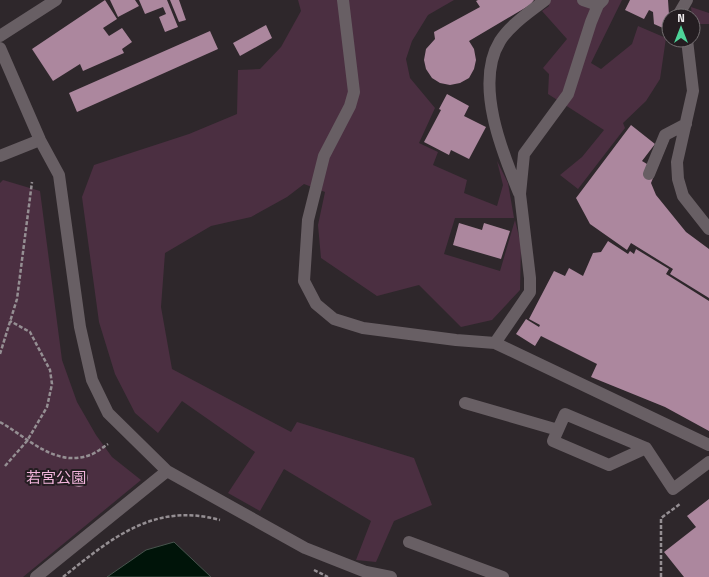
<svg xmlns="http://www.w3.org/2000/svg" width="709" height="577" font-family="'Titillium Web','Noto Sans JP',sans-serif">
<style>
.green{fill:#4b2f41}
.water{fill:#001409;stroke:#47544d}
.building{fill:#ac879e}
.lines{fill:none;stroke-linecap:round;stroke-linejoin:round}
.path{stroke:#958f93;stroke-width:2.5;stroke-dasharray:4 2;stroke-linecap:butt}
.minor{stroke:#685f64;stroke-width:12}
.labels{text-anchor:middle;dominant-baseline:central;stroke-width:4;stroke-linejoin:round;paint-order:stroke}
.park-label{font-size:15px;fill:#f0b4da;stroke:#241d21}
</style>
<rect width="100%" height="100%" fill="#2e272b"/>
<path class="green" d="M298 0H454L428 15 412 41 406 59 410 78 435 108 419 143 438 152 433 165 467 180 464 193 497 206 503 185 497 161 508 183 514 218H455L444 254 500 271 515 220 521 245 520 290 492 320 461 327 419 285 377 296 321 258 318 225 325 192 304 184 287 197 251 217 211 226 165 253 161 307 172 369 291 432 297 422 414 458 432 505 394 521 376 562 356 560 371 521 284 469 260 511 228 493 255 452 182 401 158 433 135 413 115 374 99 322 82 197 94 165 189 134 237 114 238 70 260 69 281 47 301 11Z
M547 0H622L591 63 601 69 632 44 638 26 666 38 660 79 646 101 623 123 625 128 578 189 560 175 582 157 604 130 548 94 549 74 543 68 567 39 542 11 549 6Z
M691 7 709 13V24H693Z
M3 180 40 191 62 360 77 402 96 435 112 457 141 480 23 577H0V183Z"/>
<path class="water" d="M174 542 211 577H107L146 550Z"/>
<path class="building" d="M105 0 117 19 103 28 109 36 122 28 132 42 122 49 124 53 83 71 80 64 53 81 32 49Z
M110 0H135L139 6 118 17Z
M139 0H167L178 27 165 32 159 17 166 14 163 7 145 14Z
M170 0H179L186 20 179 22Z
M478 0H534L530 5 469 41 474 49 476 60 474 69 469 78 460 83 450 85 440 83 432 78 426 69 424 60 426 49 435 39 434 32 480 7 476 1Z
M630 0H668L669 15 663 28 654 24 653 12 649 10 644 19 625 10Z
M266 25 272 38 240 56 233 43Z
M210 31 218 49 77 112 69 93Z
M447 94 469 106 464 116 486 127 469 159 451 150 449 155 424 142 441 110 439 109Z
M631 125 655 144 642 161 647 164 670 137 651 183 656 195 686 232 709 249V298L670 274 673 269 631 243 627 250 590 224 576 198Z
M459 223 482 230 484 223 510 231 501 259 453 245Z
M608 241 628 254 630 251 634 254 636 249 669 269 666 274 709 301V431L665 407 591 377 597 364 541 336 535 346 516 334 526 319 539 327 540 325 529 319 554 271 565 276 569 268 583 276 593 253 601 252Z
M70 478a9 9 0 1 1 18 0a9 9 0 1 1-18 0Z
M709 499V577H684L664 552 696 527 687 516Z"/>
<g class="lines">
<path class="path" d="M0 354 17 299 32 182
M0 422C27 437 55 468 90 455 96 453 102 448 108 444
M5 466 27 441 47 407 52 384 50 370 30 332 10 321
M314 570 328 577
M63 577C112 538 154 502 220 520
M661 577V518L680 504"/>
<path class="minor" d="M343 0 354 92 350 106 324 156 308 220 304 281 316 304 334 319 363 328 456 340 495 343 709 445
M583 0 598 5
M681 16 680 12 687 0
M0 36 56 0
M687 40 693 91 677 162 678 179 683 196 709 229
M0 48 40 140 59 175 80 327 92 380 108 413 167 471 305 548 366 572 391 577
M0 156 40 140
M649 174 665 135 686 124
M519 193C502 152 474 83 500 41 511 24 530 12 545 0
M495 343 530 292V278L520 194 524 154 568 94 591 22 598 5 603 0
M465 403 558 430
M646 448 609 465 553 441 565 414 646 448 673 489 709 462
M409 542 503 577
M36 577 167 471"/>
</g>
<g class="labels">
<g class="park-label">
<text x="56" y="477">若宮公園</text>
</g>
</g>
<g transform="translate(681 28)"><circle r="19" fill="#241d21" stroke="#756f72"/>
<path d="M0-3L7 15L0 10L-7 15Z" fill="#4ed399"/>
<text y="-6" font-size="11" font-weight="bold" text-anchor="middle" fill="#eee9ec">N</text>
</g>
</svg>
